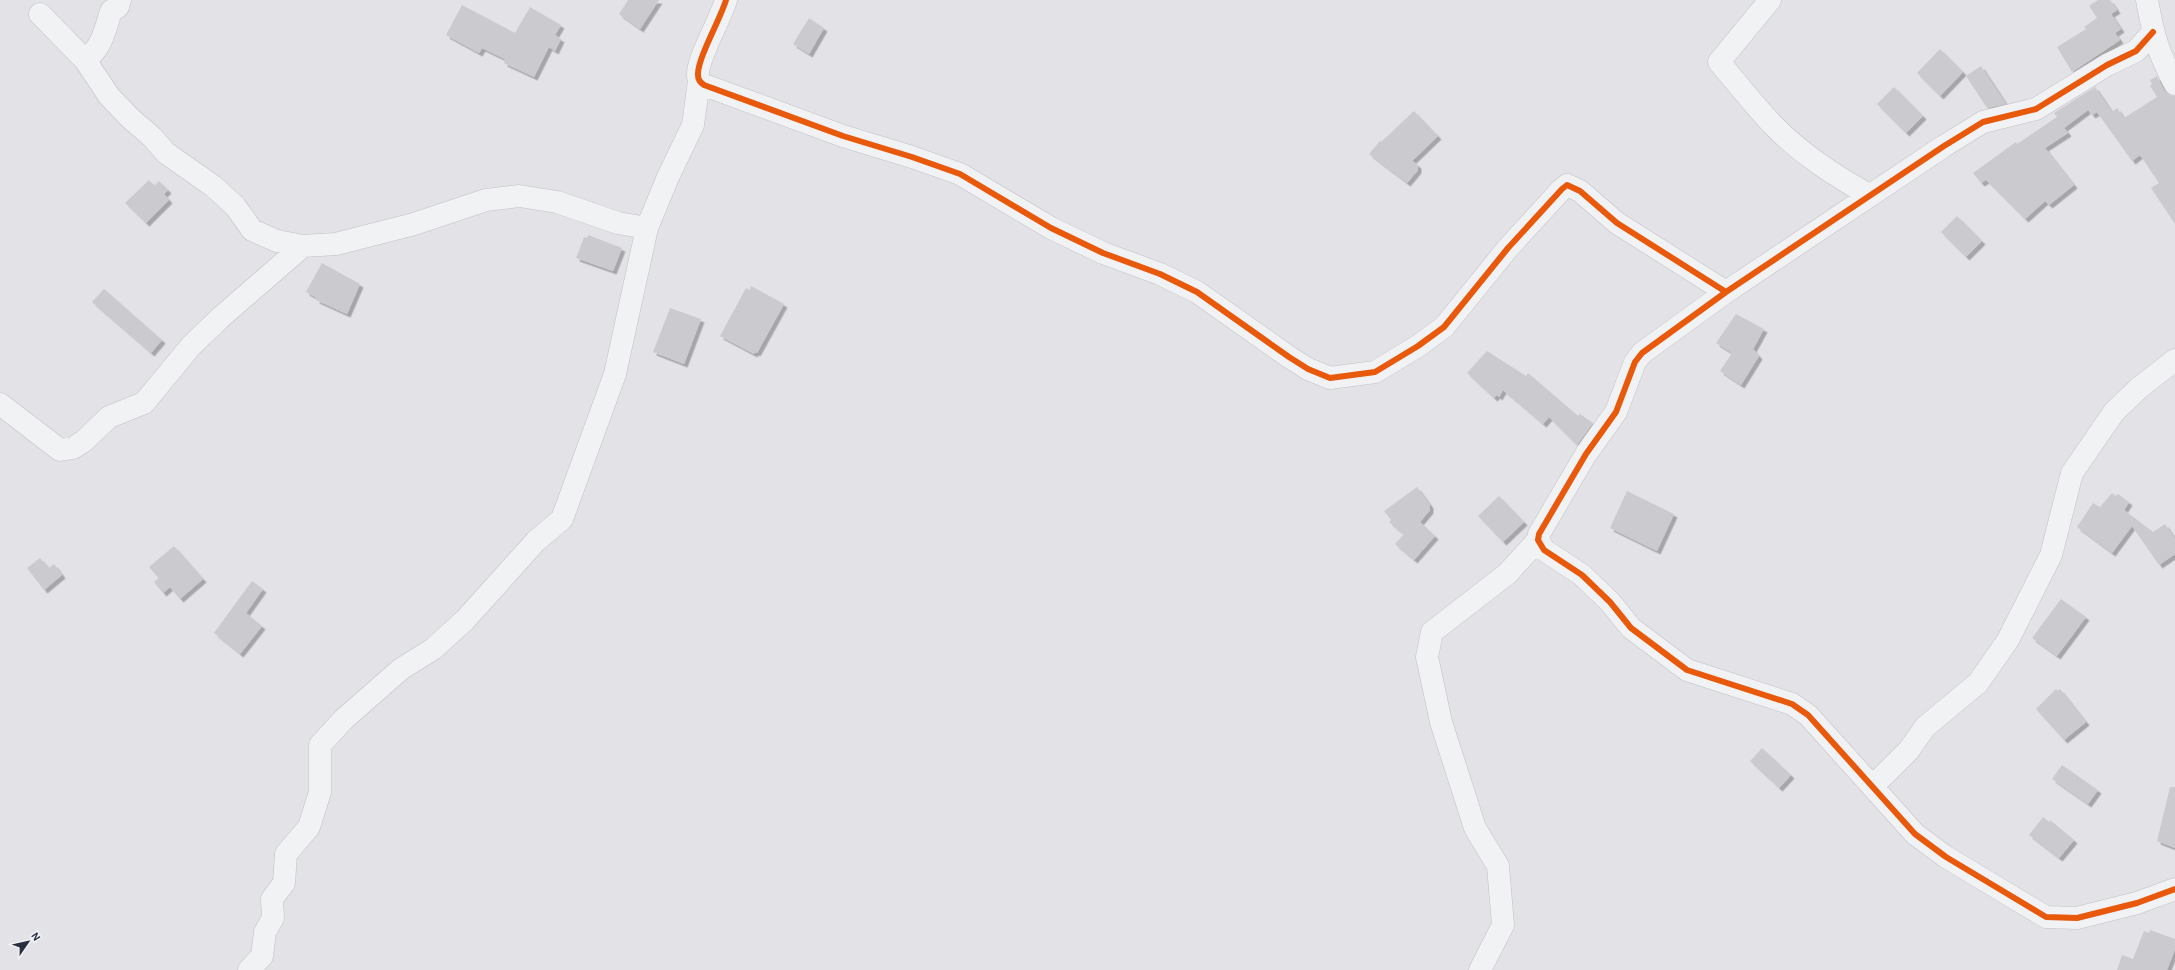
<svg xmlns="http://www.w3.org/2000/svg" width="2175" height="970" font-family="'Alegreya Sans',sans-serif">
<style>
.building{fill:#cbcbcf;filter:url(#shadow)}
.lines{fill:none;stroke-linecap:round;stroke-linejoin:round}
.minor-casing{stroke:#c1c1c5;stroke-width:23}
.minor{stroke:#f1f2f4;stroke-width:22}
.cycleway-casing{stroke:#f0f2f6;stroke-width:8}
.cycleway{stroke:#e8590c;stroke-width:6}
</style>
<defs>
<filter id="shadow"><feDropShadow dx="3.5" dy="3.5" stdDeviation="0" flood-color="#0004"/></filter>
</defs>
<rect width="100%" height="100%" fill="#e3e3e7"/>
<path class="building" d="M628 0H659L640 29 619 14Z
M2098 0H2110L2117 10 2111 14 2121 29 2115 33 2120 40 2072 72 2057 47 2086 29 2084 27 2097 18 2089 6Z
M462 5 515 33 530 7 561 25 555 35 561 39 555 51 549 47 534 77 504 63 505 59 482 48 479 53 446 35Z
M809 18 824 28 809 54 793 44Z
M1940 49 1963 72 1940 96 1917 73Z
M1981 66 2006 104 1987 108 1966 76Z
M2157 76 2164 90 2169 95 2175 96V224L2151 188 2159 183 2140 155 2132 161 2097 112 2092 115 2088 110 2064 128 2068 133 2045 148 2074 185 2049 205 2045 201 2025 219 1986 180 1981 183 1973 173 2016 142 2017 144 2057 117 2054 113 2095 87 2112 112 2117 108 2124 118 2157 97 2150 86 2152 84 2150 80Z
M1894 87 1923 116 1906 133 1877 104Z
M1414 111 1438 136 1412 161 1418 165V170L1407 183 1369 154 1380 141 1381 142Z
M149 180 154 186 159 181 168 190 164 194 169 200 146 223 125 203Z
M1957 216 1982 241 1966 257 1941 232Z
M588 235 622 248 613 271 576 258 584 237 587 238Z
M322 263 360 284 347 314 316 300 317 298 306 292Z
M751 286 784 304 757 353 755 352 754 354 720 336 746 288 750 290Z
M104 289 162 340 151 353 92 302Z
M670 308 701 319 684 364 653 352Z
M1736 314 1764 329 1753 349 1759 356 1741 385 1720 371 1732 353 1716 343Z
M1487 351 1526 376 1528 373 1578 416 1580 414 1593 423 1577 445 1549 417 1543 424 1503 390 1499 397 1497 395 1494 398 1467 373Z
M1417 487 1430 505V510L1420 522 1435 536 1414 560 1395 544 1404 534 1389 522 1391 520 1384 511Z
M1627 491 1674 514 1657 551 1610 528Z
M2112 493 2116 496 2118 494 2129 502 2124 510 2153 532 2165 524 2175 539V554L2159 565 2132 526 2112 553 2077 527 2093 503 2100 507Z
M1499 496 1524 522 1503 542 1478 516Z
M174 546 203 579 180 599 170 587 163 593 154 582 159 578 149 567Z
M40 558 49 568 54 564 62 575 44 590 27 568Z
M252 581 263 589 246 613 262 626 240 654 214 633Z
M2061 599 2086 617 2057 656 2032 638Z
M2056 689 2058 691 2060 689 2086 722 2064 740 2036 709Z
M1762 748 1791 775 1779 788 1750 761Z
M2062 765 2098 790 2088 804 2052 779Z
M2170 787H2175V848L2157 841Z
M2043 817 2049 822 2050 820 2074 840 2059 858 2029 835Z
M2150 930 2175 939V949L2167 970H2117L2122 955 2133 959 2144 931 2149 933Z"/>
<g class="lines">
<g class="minor-casing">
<path id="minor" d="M726 0C721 18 697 59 698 75 698 80 700 82 704 85L843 136 912 157 960 174 1051 228 1103 253 1160 274 1197 292 1289 357 1308 369 1330 378 1375 372 1418 346 1444 327 1508 248 1562 189 1567 185 1580 191 1617 223 1726 292
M1770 0 1719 62C1737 83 1754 105 1773 125 1801 154 1834 175 1869 195
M2147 0C2153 34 2158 53 2175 84
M40 14 85 60 109 96 130 118 152 137 166 153 213 186 235 206 252 230 277 241 303 246
M2153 32 2136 51 2107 65 2036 109 1983 122 1944 146 1726 292 1642 353 1635 362 1616 412 1586 454 1539 534 1538 540 1544 550 1582 575 1610 602 1631 628 1687 670 1792 704 1808 715 1915 834 1946 857 2046 917 2077 918 2137 903 2175 889
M85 60C102 48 105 30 111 11L118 7 120 0
M0 404 60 450 73 448 84 441 109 417 144 403 191 346 220 318 303 246 336 244 414 224 486 200 519 196 557 202 618 223 647 228
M1873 786 1909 750 1925 727 1978 683 2008 640 2051 555 2072 473 2114 412 2139 388 2175 360
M249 970 262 956 265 932 273 918 272 899 284 883 286 854 309 827 320 792V745L344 719 401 669 433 649 465 620 536 541 562 519 615 374 647 228 668 177 693 125 699 81
M1480 970 1503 925 1498 866 1475 828 1441 722 1427 657 1432 632 1507 574 1538 540"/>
</g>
<use href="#minor" class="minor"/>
<g class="cycleway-casing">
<path id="cycleway" d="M726 0C721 18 697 59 698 75 698 80 700 82 704 85L843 136 912 157 960 174 1051 228 1103 253 1160 274 1197 292 1289 357 1308 369 1330 378 1375 372 1418 346 1444 327 1508 248 1562 189 1567 185 1580 191 1617 223 1726 292
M2153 32 2136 51 2107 65 2036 109 1983 122 1944 146 1726 292 1642 353 1635 362 1616 412 1586 454 1539 534 1538 540 1544 550 1582 575 1610 602 1631 628 1687 670 1792 704 1808 715 1915 834 1946 857 2046 917 2077 918 2137 903 2175 889"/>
</g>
<use href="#cycleway" class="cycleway"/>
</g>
<g transform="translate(28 942) rotate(56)" stroke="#f0f2f6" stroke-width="3" paint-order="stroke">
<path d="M0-3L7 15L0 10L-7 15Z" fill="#2a2e40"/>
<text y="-6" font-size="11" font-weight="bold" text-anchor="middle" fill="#2a2e40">N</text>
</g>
</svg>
